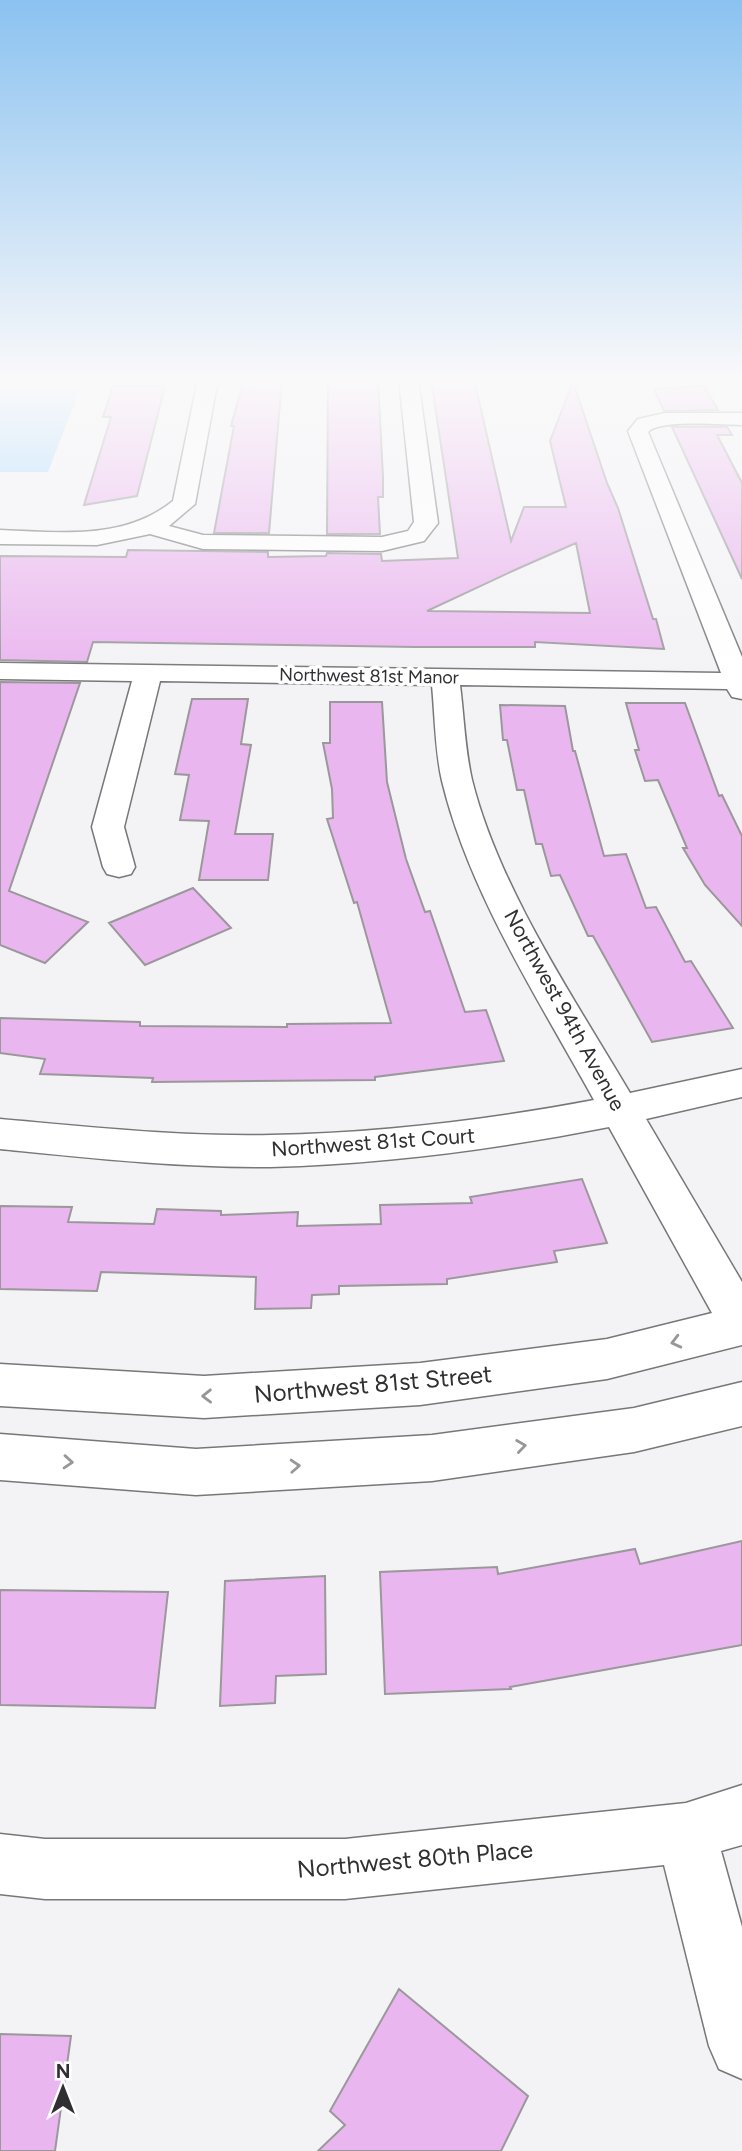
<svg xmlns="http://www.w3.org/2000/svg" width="742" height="2151" font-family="Figtree,sans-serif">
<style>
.water{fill:#a1d8fd}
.building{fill:#eab6ef;stroke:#9a989a;stroke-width:2;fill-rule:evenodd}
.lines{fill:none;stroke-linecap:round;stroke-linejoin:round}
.minor-casing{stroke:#777679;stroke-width:3}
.minor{fill:#fff;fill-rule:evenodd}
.oneway{stroke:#989798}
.labels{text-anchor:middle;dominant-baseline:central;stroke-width:7;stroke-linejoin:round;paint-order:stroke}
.far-street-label{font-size:18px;fill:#302f31;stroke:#fff}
.street-label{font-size:21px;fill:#302f31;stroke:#fff}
.near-street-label{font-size:24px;fill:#302f31;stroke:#fff}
</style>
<rect width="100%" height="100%" fill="#f3f2f5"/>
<path class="water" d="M81 386 48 472H0V387Z"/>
<path class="building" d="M244 379H282L269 533H214L234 426H231Z
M328 379H378L383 477V497H378L380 534H327Z
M431 379H474L511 541 524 507H566L550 441 573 382 607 483 618 508 653 619H656L664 649 535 642V647H415L93 642 87 662 0 660V556L126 557 128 550 268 552V557L326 556 327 553 381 554 382 561 458 558ZM576 543 590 613 427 611 517 569Z
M113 386H165L137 496 84 505 111 417H103Z
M704 386 718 410 664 411 654 389Z
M672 427H727L732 435H717L742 483V579Z
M0 682 80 683 9 891 88 922 45 963 0 945Z
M192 699H248L241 744 251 745 235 834H273L268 880H199L209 821 180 820 189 775 175 774Z
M330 702H382L387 782 406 859 425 912 430 911 465 1012 486 1010 504 1061 375 1077V1080L152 1082 153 1078 40 1074 45 1059 0 1053V1018L140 1022V1026L287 1027V1024L391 1023 357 902 354 903 327 819 333 818 332 789 323 743H330Z
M626 703H685L719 796 722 795 742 836V926L705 885 683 848H687L658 780 645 781 635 750H639Z
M500 705 565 706 573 751H575L604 856 626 854 646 908 656 907 685 962 691 961 733 1028 652 1042 593 936H588L560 875 551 876 542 844H536L524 790H517L507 740H503Z
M193 888 231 928 145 965 109 923Z
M582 1179 607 1243 554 1251 557 1262 447 1279V1284L339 1286V1294L312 1295 311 1308 255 1309 256 1277 101 1272 97 1291 0 1289V1206L72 1207 68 1222 154 1224 157 1209 221 1211V1215L298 1212 297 1226 381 1224 380 1205 472 1203 470 1197Z
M742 1541V1645L510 1687 511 1689 385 1694 380 1572 497 1567 498 1574 635 1549 640 1564Z
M325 1576 326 1674 276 1676 275 1703 220 1706 225 1581Z
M0 1590 168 1592 155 1708 0 1705Z
M399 1989 528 2096 501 2151H318L345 2125 330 2111Z
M0 2034 71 2036 55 2151H0Z"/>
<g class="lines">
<g class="minor-casing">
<path id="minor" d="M198 379H218L195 504 169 526 203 535 382 537 408 531 414 522 399 379H418L438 523 424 541 382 551 203 549 150 534 97 545 0 544V530C60 532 123 541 173 501Z
M665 413H742V425C723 425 660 419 648 432L742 657V699L732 697 727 689 460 685C464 716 465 750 472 780 499 888 574 998 630 1093L742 1069V1097L646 1119 742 1282V1345L607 1379 420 1405 204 1418 0 1406V1364L204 1376 420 1363 607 1339 712 1313 609 1127C498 1149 385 1164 271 1167 181 1168 90 1158 0 1149V1119C90 1127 181 1137 271 1135 380 1133 488 1120 594 1100 539 1000 469 893 442 781 435 751 435 716 432 685L160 681 124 827 135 867 131 874 119 877 107 874 103 867 92 827 132 681 0 679V663L721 673 628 431 638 419Z
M742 1382V1426L634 1452 432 1481 196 1495 0 1480V1434L196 1449 432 1435 634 1408Z
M742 1785V1845L721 1851 742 1927V2079L719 2069 709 2046 664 1865 345 1899H45L0 1894V1834L45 1839H345L686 1803Z"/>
</g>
<use href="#minor" class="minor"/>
</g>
<defs><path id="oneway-chevron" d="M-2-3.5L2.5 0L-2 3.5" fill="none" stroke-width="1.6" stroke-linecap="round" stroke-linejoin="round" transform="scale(1.75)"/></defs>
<g class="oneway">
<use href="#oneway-chevron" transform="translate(676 1342) rotate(166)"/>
<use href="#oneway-chevron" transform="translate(207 1396) rotate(179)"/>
<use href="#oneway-chevron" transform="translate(521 1446) rotate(-8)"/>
<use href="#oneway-chevron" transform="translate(68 1462) rotate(4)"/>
<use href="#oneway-chevron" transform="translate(295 1466) rotate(-3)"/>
</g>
<linearGradient id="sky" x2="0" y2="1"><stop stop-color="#8bc2f0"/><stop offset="0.56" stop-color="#faf9fa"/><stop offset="1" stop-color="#faf9fa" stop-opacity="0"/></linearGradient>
<rect width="742" height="680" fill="url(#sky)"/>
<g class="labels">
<g class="far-street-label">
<text transform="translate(369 676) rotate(1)">Northwest 81st Manor</text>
</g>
<g class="street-label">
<text transform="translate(565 1010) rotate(61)">Northwest 94th Avenue</text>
<text transform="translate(373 1142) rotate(-4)">Northwest 81st Court</text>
</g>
<g class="near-street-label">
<text transform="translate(373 1384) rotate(-5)">Northwest 81st Street</text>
<text transform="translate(415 1859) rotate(-5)">Northwest 80th Place</text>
</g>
</g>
<g transform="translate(63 2088)" stroke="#ffffff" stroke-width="5" paint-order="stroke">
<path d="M0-5L12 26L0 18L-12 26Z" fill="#302f31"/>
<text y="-10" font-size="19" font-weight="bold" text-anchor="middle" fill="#302f31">N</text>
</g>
</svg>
